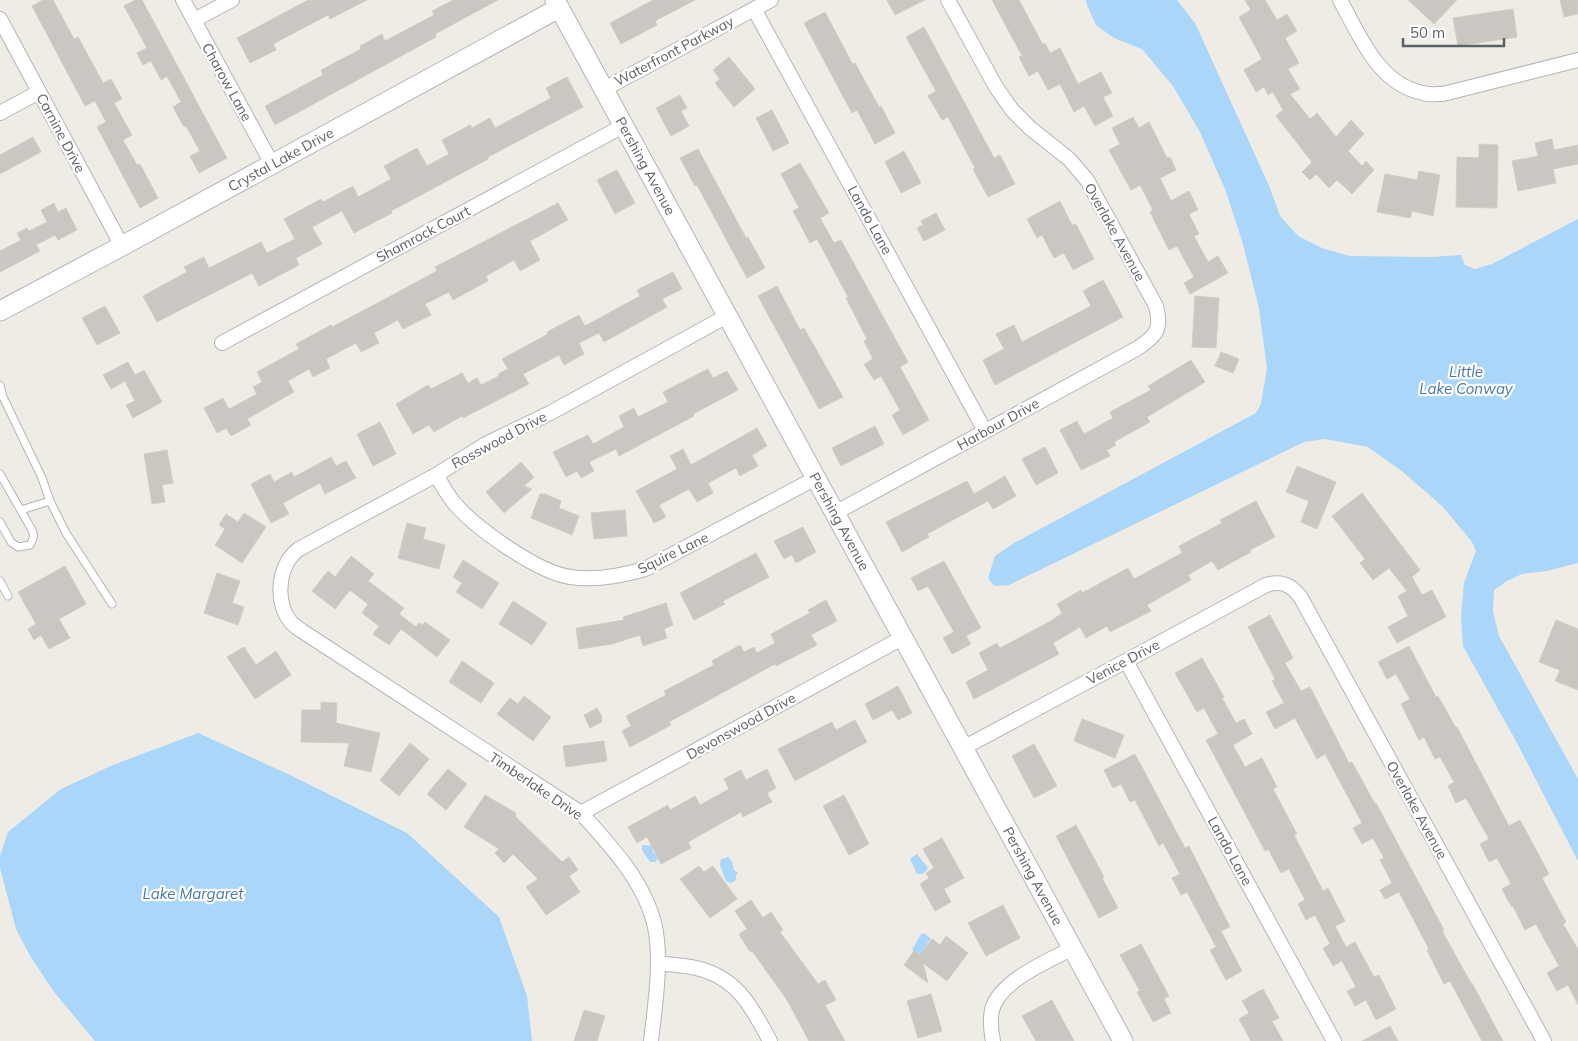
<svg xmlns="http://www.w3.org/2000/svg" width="1578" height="1041" font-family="Mulish,sans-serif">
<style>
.water{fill:#a9d6f9}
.building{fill:#cac7c2;stroke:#d2cec3}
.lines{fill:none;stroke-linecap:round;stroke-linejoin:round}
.lane-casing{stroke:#b2b5b9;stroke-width:9}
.street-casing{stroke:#b2b5b9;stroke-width:16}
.secondary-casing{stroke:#b1b4b9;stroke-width:21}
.lane{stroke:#fff;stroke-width:7}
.street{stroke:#fff;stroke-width:14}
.secondary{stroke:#fff;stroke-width:19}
.labels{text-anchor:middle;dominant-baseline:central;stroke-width:4.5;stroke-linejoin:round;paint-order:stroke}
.street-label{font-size:14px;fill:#5d6064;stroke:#fff}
.water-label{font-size:15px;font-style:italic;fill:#4777ab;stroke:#fff}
</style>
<rect width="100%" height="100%" fill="#eeece5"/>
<path class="water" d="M1086 0H1177L1195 23 1270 188 1280 216 1298 236 1322 248 1349 256 1431 257 1461 255 1465 265 1475 269 1492 264 1578 219V563L1546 571 1522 574 1507 581 1494 590 1493 612 1499 636 1578 779V861L1517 743 1463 646 1461 617 1464 583 1476 551 1472 542 1443 507 1403 472 1368 447 1325 439 1304 442 1009 585 994 586 988 578 995 556 1014 543 1256 413 1261 404 1267 368 1259 308 1243 244 1225 189 1200 132 1173 86 1142 49 1114 38 1096 25 1087 5Z
M198 733 290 775 407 833 499 917 527 996 532 1041H95L54 992 29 954 16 929 0 868V856L8 832 61 789 113 765Z
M644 845 652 846 653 852 658 858 656 862H650L642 850V846Z
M917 854 928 868 923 874H917L910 859Z
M729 857 732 862 734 870 738 873 736 875V880L731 883 726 881 720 865 721 859Z
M924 933 931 939 928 942 922 955 912 950 921 934Z"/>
<path class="building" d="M43 0H53L74 39 78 37 103 83 111 79 122 99 114 103 132 135 123 140 137 165 140 164 158 198 140 208 97 127 106 122 95 101 85 106 32 6Z
M135 0H142L227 158 199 173 190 156 200 151 186 126 184 127 173 107 181 102 167 76 161 80 151 61 143 65 137 53 147 48 124 6Z
M308 0H367L330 19 328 15 273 44 276 50 250 63 237 38Z
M453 0H498L435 34 436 37 275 125 265 106 323 75 321 70 361 49 360 46 382 34 385 41 434 15 432 11Z
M653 0H695L655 21 657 25 621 44 610 23Z
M887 0H925L895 15Z
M992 0H1019L1043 45 1045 43 1050 53 1060 48 1078 84 1101 72 1112 93 1103 97 1113 116 1095 126 1084 106 1074 112 1060 84 1048 90 1038 71 1029 76 1019 57 1022 56Z
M1245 0H1265L1277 20 1287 14 1297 31 1285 38 1299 63 1288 69 1300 89 1290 94 1310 119 1317 113 1336 137 1351 120 1364 134 1348 151 1362 166 1366 161 1374 170 1352 194 1337 180 1329 188 1316 174 1310 180 1302 172 1312 162 1276 116 1283 110 1273 92 1268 95 1264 87 1256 92 1244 70 1262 59 1239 17 1251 10Z
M1408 0H1457L1434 24Z
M1560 0H1578V14L1564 17Z
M1513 9 1517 37 1458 46 1453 18Z
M825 12 853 65 855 63 879 107 881 106 895 133 875 144 857 110 852 113 804 23Z
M924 27 994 158 1000 155 1015 184 988 197 973 169 975 168 948 117 942 120 928 96 936 91 906 37Z
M729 57 755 89 734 107 715 83 720 79 713 70Z
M567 77 583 107 488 157V159L391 211 392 213 354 233 342 211 312 227 322 244 296 258 299 265 259 286 252 273 157 322 143 296 187 272 184 267 204 257 209 268 261 242 267 253 295 239 284 219 321 199 323 202 353 186 358 197 391 179 384 166 417 148 427 166 449 154 442 140 470 125 472 128 490 118 495 128 551 98 546 88Z
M680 95 687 108 681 111 689 126 671 136 656 108Z
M772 110 789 143 773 151 756 118Z
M1133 117 1139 128 1149 122 1167 158 1170 157 1176 170 1160 178 1171 201 1189 191 1198 210 1189 214 1199 234 1194 236 1208 262 1218 256 1228 273 1190 294 1184 283 1194 277 1177 246 1169 250 1150 212 1153 210 1140 185 1131 190 1109 150 1120 144 1112 128Z
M33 137 41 152 0 174V155Z
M1552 139 1554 150 1578 145V164L1553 169 1556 183 1518 191 1512 161 1538 156 1535 143Z
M1479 144 1498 145 1497 208 1456 207 1457 157 1479 158Z
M698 149 746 238 748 237 765 268 747 278 697 185 695 186 680 158Z
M904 151 921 183 901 193 885 162Z
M800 163 829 213 820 218 834 243 841 240 908 362 900 367 929 420 903 435 892 415 900 410 881 376 874 380 864 364 873 359 864 341 867 339 846 298 848 297 817 239 810 243 793 211 799 208 781 174Z
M617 170 635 203 615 214 597 180Z
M1419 171 1440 175 1433 216 1412 211 1410 218 1377 212 1385 174 1417 180Z
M1060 201 1072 225 1076 224 1094 259 1073 270 1064 253 1054 258 1042 235 1037 238 1027 219Z
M54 203 58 212 66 208 77 230 58 240 55 235 36 245 40 251 0 272V251L21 240 17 233 27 228 29 231 47 222 41 210Z
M558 203 568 220 530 241 540 260 520 271 514 260 486 276 488 281 453 300 449 292 425 304 431 315 403 329 398 320 374 333 379 343 361 352 356 343 326 359 330 368 313 377 309 369 288 381 294 392 247 419 251 425 231 436 226 428 217 433 204 408 223 398 229 409 257 394 253 387 262 382 257 372 299 349 296 344 331 325 332 327 387 298 437 271 435 267Z
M936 213 945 230 924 241 917 228 923 225 921 221Z
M673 272 682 289 662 299 667 307 604 342 599 333 579 343 584 354 564 365 559 355 523 374 529 384 463 418 462 416 434 432 429 425 413 434 396 404 428 385 431 389 462 373 468 383 477 378 481 385 499 376 498 374 508 369 502 359 548 334 547 332 579 315 585 326 640 296 637 290Z
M1103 280 1123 317 995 385 983 360 1004 349 996 334 1014 325 1022 342 1091 306 1083 291Z
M777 286 800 330 804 328 843 397 819 409 758 296Z
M1195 296 1219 298 1216 348 1192 347Z
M105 306 120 333 97 345 82 318Z
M1221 352 1239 359 1233 373 1215 366Z
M1191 360 1205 382 1147 417 1150 422 1114 442 1116 445 1107 450 1110 456 1081 470 1060 430 1077 421 1084 434 1113 418 1110 412 1151 390 1148 386Z
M128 362 135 375 144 370 162 402 133 418 126 405 135 401 125 381 111 389 103 375Z
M708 369 713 378 727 371 738 390 693 414 694 416 619 456 616 449 589 462 594 471 581 478 577 471 566 477 553 452 588 435 593 444 624 427 619 416 634 408 638 417 668 402 663 392Z
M380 422 396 454 373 466 357 434Z
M875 426 884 444 841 466 832 448Z
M757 428 767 446 752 455 758 466 740 476 736 468 708 483 713 493 697 502 689 489 659 505 666 517 654 523 636 491 677 469 670 456 683 449 691 465Z
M1045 447 1058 473 1036 485 1022 459Z
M167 450 173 483 162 485 165 502 152 504 144 454Z
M331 457 336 466 346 461 356 478 325 494 320 483 283 503 289 514 271 523 251 484 270 474 274 482 292 472 294 477Z
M521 462 534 477 524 486 532 489 504 513 486 492Z
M1297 466 1336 482 1317 529 1301 522 1309 501 1286 492Z
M1005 476 1016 496 993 509 988 501 927 534 929 537 902 552 886 522 967 481 974 494Z
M1362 493 1420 570 1412 577 1422 595 1432 590 1446 617 1397 643 1388 627 1408 616 1398 596 1407 591 1389 568 1373 580 1360 563 1365 559 1332 516Z
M540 494H545L561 501 559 508 579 516 572 535 531 518Z
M1256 501 1275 537 1250 550 1251 552 1218 570 1212 561 1188 575 1191 580 1147 605 1151 611 1110 632 1107 626 1086 638 1080 627 1053 643 1059 654 974 699 966 682 988 670 979 653 997 643 1000 648 1051 621 1062 613 1057 604 1081 590 1082 593 1128 568 1134 579 1182 553 1179 546 1222 523 1220 520Z
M625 510 627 536 594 539 591 513Z
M244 513 266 527 242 563 215 545 225 529 219 525 226 514 238 522Z
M407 523 426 528 423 539 445 545 439 569 398 558Z
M803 527 816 552 796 563 792 555 784 559 774 541Z
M756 553 769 577 723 601 725 604 694 620 680 593Z
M351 556 374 574 368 581 404 608 399 614 416 627 419 623 423 625 425 622 450 640 437 657 401 629 389 645 373 634 379 626 362 613 368 604 350 590 335 609 312 591 328 571 335 577Z
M463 560 499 583 482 609 456 592 462 583 453 577Z
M944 561 981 628 966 636 971 644 952 654 943 638 954 632 928 586 918 591 911 578Z
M65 566 86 604 59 619 70 638 49 649 41 635 34 640 28 629 36 624 18 592Z
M217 573 240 581 232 603 244 607 238 625 204 613Z
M826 600 837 621 811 635 817 645 776 666 775 664 669 722 671 725 630 747 622 731 631 726 626 716 666 695 664 691 714 665 712 661 740 645 744 652 754 647 757 653 775 643 771 634 810 613 808 610Z
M513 601 547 623 532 645 499 624Z
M666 603 673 625 664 629 667 638 643 646 640 635 612 644 579 649 576 628 624 620 623 617Z
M1270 615 1293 658 1285 663 1301 691 1310 687 1349 763 1352 762 1375 804 1376 803 1444 930 1442 931 1471 983H1472L1503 1041H1482L1450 981 1444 984 1427 950 1429 949 1399 892 1385 899 1380 890 1392 883 1380 860 1384 858 1373 838 1362 844 1353 828 1362 823 1325 754 1317 759 1295 718 1275 729 1266 712 1284 703 1272 681 1275 679 1248 627Z
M1556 620 1578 629V690L1555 681 1560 670 1539 662Z
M1409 646 1436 697 1438 696 1456 728 1457 727 1509 826 1520 820 1549 874 1542 878 1566 922 1563 924 1578 949V1005L1568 985 1557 991 1547 973 1559 966 1536 924 1525 930 1513 906H1511L1502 889 1511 884 1497 858 1489 862 1480 844 1489 839 1476 816 1466 798 1456 803 1448 786 1454 782 1440 757 1435 759 1424 737 1419 740 1401 704 1410 699 1396 674 1387 679 1378 662Z
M244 647 256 665 276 651 291 675 255 699 227 657Z
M1202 658 1224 697 1222 698 1236 723 1244 719 1252 734 1233 745 1245 767 1262 758 1277 787 1273 789 1297 834 1294 835 1323 891 1328 888 1345 921 1335 926 1346 947 1355 942 1374 977 1379 975 1396 1009 1376 1020 1366 1000 1355 1006 1347 991 1356 987 1342 961 1333 966 1323 948 1330 944 1315 915 1306 920 1298 904 1305 900 1289 869 1281 873 1268 849 1265 851 1206 740 1218 734 1204 708 1197 712 1175 673Z
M462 661 494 683 481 703 449 682Z
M898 686 912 713 898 720 892 710 873 720 865 704Z
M524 696 551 717 533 741 497 714 510 698 518 704Z
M321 702 337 703 336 723 380 733 371 772 344 766 349 743 301 742 302 710H321Z
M597 708 601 715 602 722 590 728 584 715Z
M1082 719 1124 735 1115 758 1074 741Z
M855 720 867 742 795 781 778 749 832 722 836 730Z
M604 741 607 761 566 767 563 746Z
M410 743 429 759 399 796 380 780Z
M1034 744 1057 786 1034 798 1012 756Z
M1135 754 1185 848 1189 846 1230 927 1221 931 1242 971 1226 980 1210 950 1216 947 1187 892 1181 895 1172 878 1180 874 1163 843 1159 846 1135 800 1130 802 1121 784 1113 788 1104 770Z
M448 769 467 784 446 810 427 794Z
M767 769 776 788 767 793 772 802 743 817 741 812 688 842 691 848 661 864 647 837 637 843 628 827 668 805 670 810 695 796 700 805 729 789 724 779 741 770 746 780Z
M485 795 516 813 515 816 562 862 569 857 578 870 569 876 580 892 546 915 526 887 538 879 513 854 504 863 495 853 499 849 464 827Z
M844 795 869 844 849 855 823 806Z
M1076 825 1104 877 1102 878 1118 908 1099 918 1056 836Z
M942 838 964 878 944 889 951 902 935 911 920 884 929 878 926 873 934 868 923 849Z
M699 866 704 872 713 866 737 899 710 918 680 879Z
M751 900 763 918 771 912 783 930 780 932 818 984 825 980 836 1000 825 1005 845 1041H809L787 1000 752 951 750 952 739 934 747 929 735 911Z
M1003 905 1020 938 986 956 968 923Z
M946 936 968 953 947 981 923 963 928 983 904 965 914 951 920 955 932 939 940 945Z
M1141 944 1169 996 1164 999 1171 1013 1153 1022 1137 992 1140 991 1120 955Z
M1263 989 1279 1018 1272 1021 1283 1041H1251L1239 1019 1249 1013 1242 1001Z
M931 994 942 1031 918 1038 907 1001Z
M1052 1000 1074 1041H1036L1022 1016Z
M584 1010 605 1016 597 1041H574Z
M1390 1026 1398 1041H1362Z"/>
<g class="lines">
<g class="lane-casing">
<path id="lane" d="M0 385 3 397 42 478 50 501
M0 474 32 530C35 536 33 539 30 545L18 547 11 542 0 522
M21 510 50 501 66 533 112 604
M0 581 8 596"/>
</g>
<g class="street-casing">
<path id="street" d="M183 0 272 164
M1340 0C1360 36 1378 84 1423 93 1429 95 1437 94 1443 94L1578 60
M754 9 985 431
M0 19 122 246
M194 20 232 0
M604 89 771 0
M0 113 39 92
M222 343 623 126
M436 475C442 484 447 495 455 504 477 529 537 572 570 577 596 581 621 576 645 569L816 478
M835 513 1138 348C1157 335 1162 329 1156 306L1087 180 1069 159 1030 128 1012 110 996 87 948 0
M1126 661 1334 1041
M963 748 1126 661 1266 585C1282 580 1292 585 1301 598L1544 1041
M581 813 902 638
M658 963C671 965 687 965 700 969 738 979 753 1009 770 1041
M651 1041C655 1006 662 961 655 927 645 882 611 846 581 813L302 631C298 628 293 625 290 621 277 604 278 578 288 561 291 556 295 552 299 549L436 475 486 444 550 413 727 316
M993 1041C991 1031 990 1020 992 1010 999 981 1048 961 1073 948"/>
</g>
<g class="secondary-casing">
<g id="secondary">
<path id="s1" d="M555 0 1123 1041"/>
<path id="s2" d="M0 311 122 246 559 8"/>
</g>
</g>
<use href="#lane" class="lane"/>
<use href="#street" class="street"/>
<use href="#secondary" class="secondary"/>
</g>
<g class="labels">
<g class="street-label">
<text transform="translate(674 51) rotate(-28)">Waterfront Parkway</text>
<text transform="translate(227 82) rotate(61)">Charow Lane</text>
<text transform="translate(61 133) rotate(62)">Carnine Drive</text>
<text stroke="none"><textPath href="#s2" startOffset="319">Crystal Lake Drive</textPath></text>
<text stroke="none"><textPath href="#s1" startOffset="189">Pershing Avenue</textPath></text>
<text transform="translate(870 220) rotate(61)">Lando Lane</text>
<text transform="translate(1115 232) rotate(61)">Overlake Avenue</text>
<text transform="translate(423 234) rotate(-28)">Shamrock Court</text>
<text transform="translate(998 424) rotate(-29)">Harbour Drive</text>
<text transform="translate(499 440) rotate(-28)">Rosswood Drive</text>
<text stroke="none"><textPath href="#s1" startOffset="594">Pershing Avenue</textPath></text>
<text transform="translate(673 553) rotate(-26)">Squire Lane</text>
<text transform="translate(1123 662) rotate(-28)">Venice Drive</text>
<text transform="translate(741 726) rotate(-29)">Devonswood Drive</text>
<text transform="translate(536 786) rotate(34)">Timberlake Drive</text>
<text transform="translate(1417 810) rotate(61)">Overlake Avenue</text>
<text transform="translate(1230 851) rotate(61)">Lando Lane</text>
<text stroke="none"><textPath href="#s1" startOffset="998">Pershing Avenue</textPath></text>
</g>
<g class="water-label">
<text x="1466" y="371">Little<tspan x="1466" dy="17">Lake Conway</tspan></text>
<text x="193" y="893">Lake Margaret</text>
</g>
</g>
<path d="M1403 38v8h101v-8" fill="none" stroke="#5d6064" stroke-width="2.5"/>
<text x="1410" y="38" font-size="15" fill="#5d6064" stroke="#ffffff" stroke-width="4" paint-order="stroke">50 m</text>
</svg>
